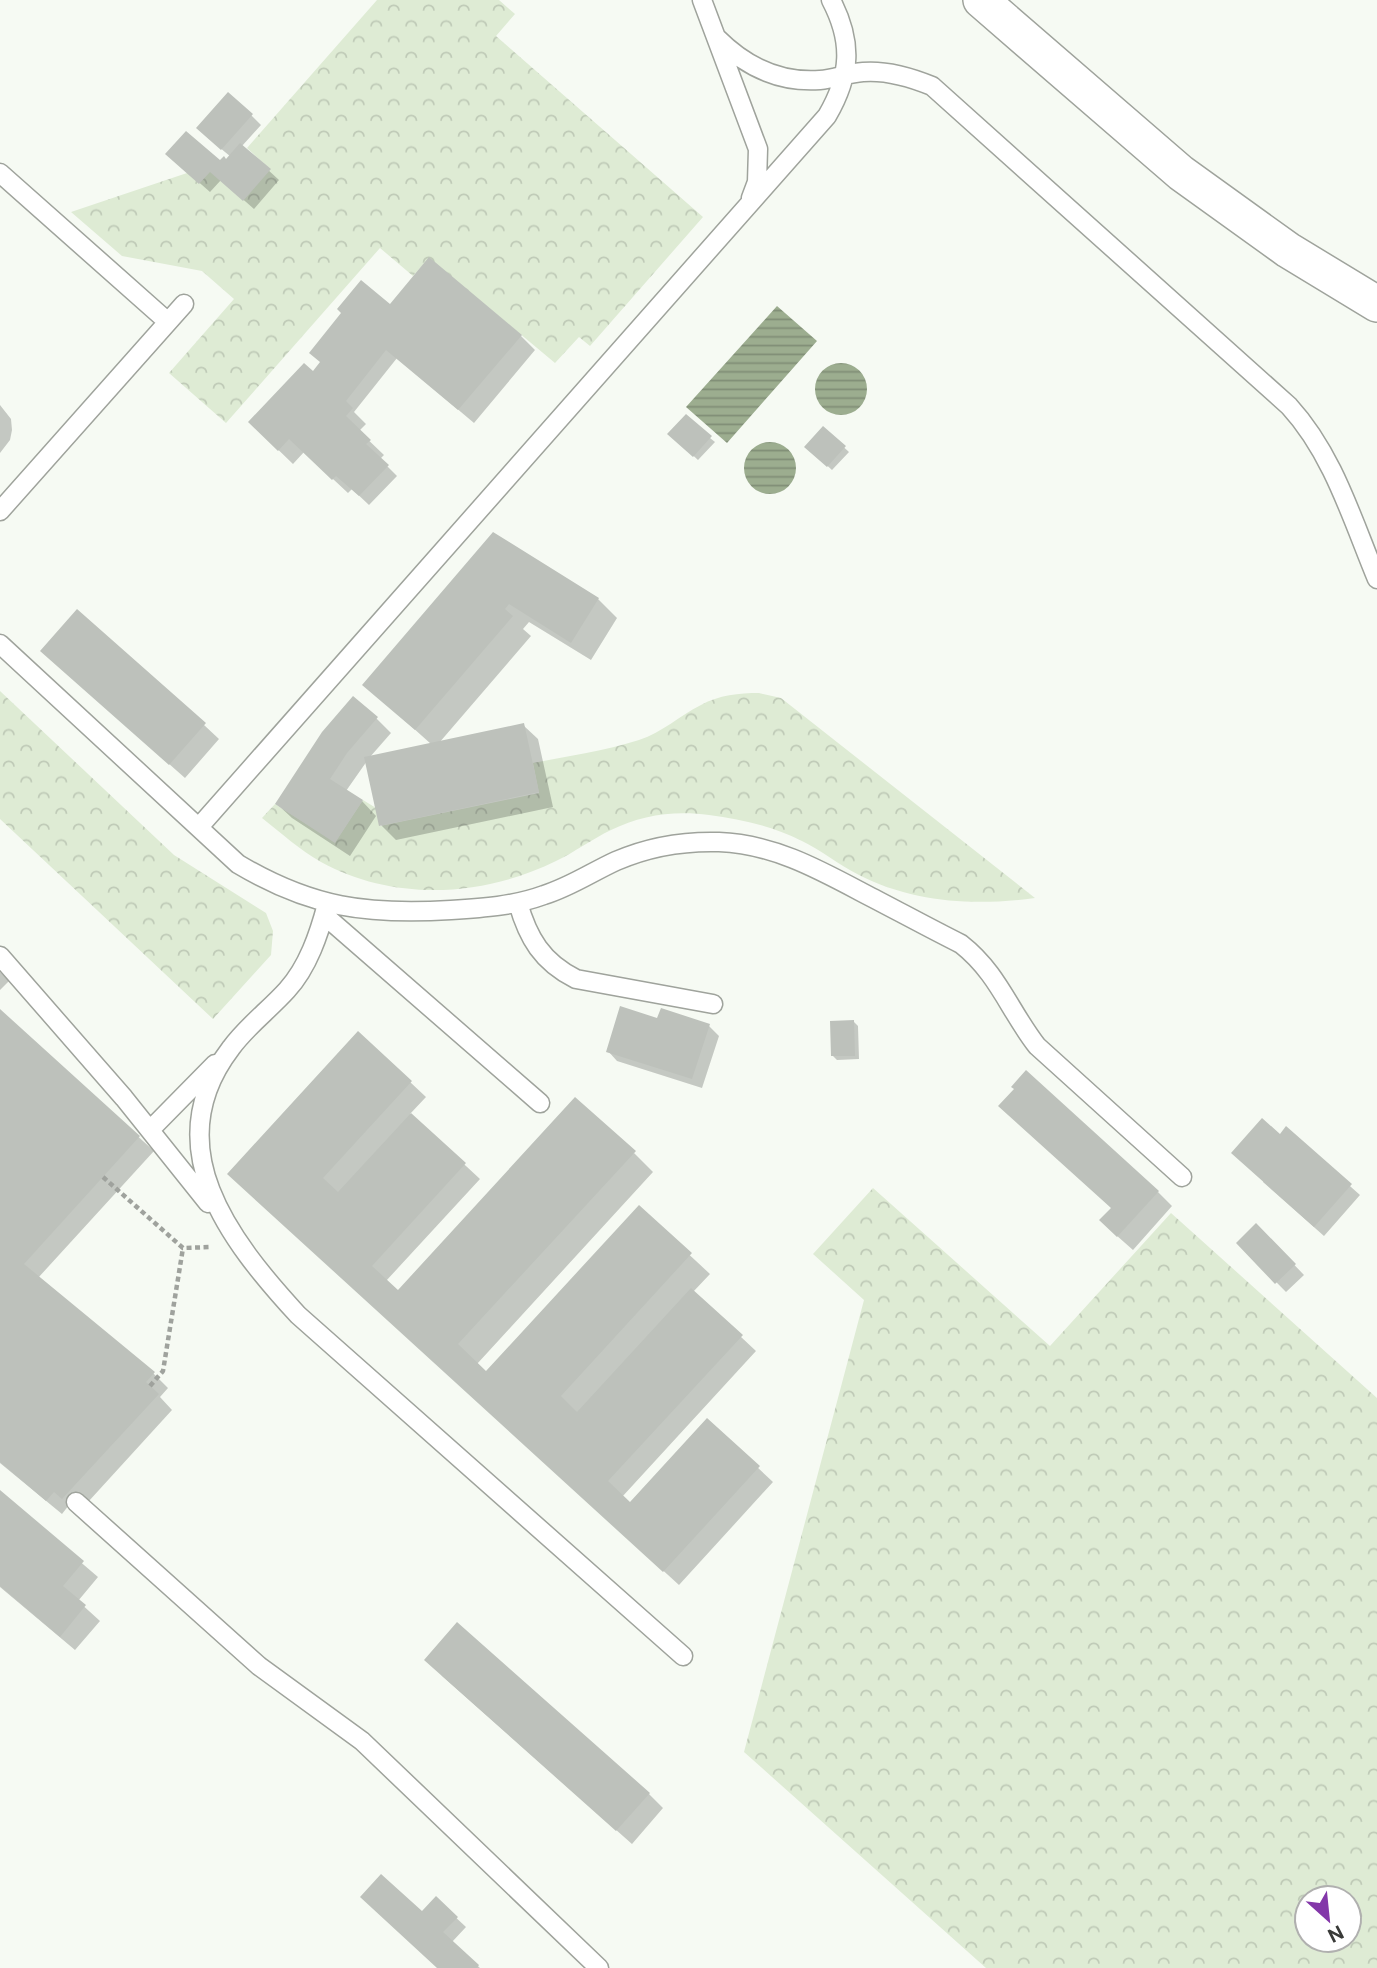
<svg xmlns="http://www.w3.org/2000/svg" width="1377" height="1968" font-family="'Public Sans',sans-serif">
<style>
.forest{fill:url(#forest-crowns);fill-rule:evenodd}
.water{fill:url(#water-rules)}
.shadow{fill:#0003}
.building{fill:#bdc1bb}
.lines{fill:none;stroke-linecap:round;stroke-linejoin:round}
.lane-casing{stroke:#9fa39c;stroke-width:21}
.street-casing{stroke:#9fa39c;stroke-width:38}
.path{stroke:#9fa29d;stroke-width:4.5;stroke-dasharray:5 3.5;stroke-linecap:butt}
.lane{stroke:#fff;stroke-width:18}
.street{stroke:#fff;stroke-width:35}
</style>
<defs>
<pattern id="forest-crowns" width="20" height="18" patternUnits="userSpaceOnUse" patternTransform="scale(1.75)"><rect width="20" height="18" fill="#deebd4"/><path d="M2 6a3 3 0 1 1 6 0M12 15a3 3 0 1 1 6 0" fill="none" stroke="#bfcab7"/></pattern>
<pattern id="water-rules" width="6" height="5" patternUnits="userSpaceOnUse" patternTransform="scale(1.75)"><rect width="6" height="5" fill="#9cad8f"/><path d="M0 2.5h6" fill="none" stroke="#808e76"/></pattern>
</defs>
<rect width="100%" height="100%" fill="#f6faf3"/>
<path class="forest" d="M377 0H499L515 14 496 36 703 217 590 346 579 337 555 363 429 258 413 276 380 248 226 423 169 373 234 299 202 271 122 256 71 212 187 173 270 169 247 148Z
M0 691 174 855 266 913 273 931 271 955 213 1019 0 819Z
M759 693 781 698 1035 898C975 906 914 903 859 875 839 865 821 850 800 840 772 826 740 819 709 815 675 810 641 815 611 830 592 839 575 852 556 861 483 897 394 902 321 862 300 850 281 833 262 818L275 804 335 842 363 800 376 808 380 826 539 793 533 763C568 756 605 751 639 740 663 732 679 716 701 705 719 695 739 693 759 693Z
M873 1188 1050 1346 1171 1213 1377 1398V1968H986L744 1752 864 1300 813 1254ZM1307 1898H1349V1940H1307Z"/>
<path class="water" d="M777 306 817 341 727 443 686 407Z
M815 389a26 26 0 1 1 52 0a26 26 0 1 1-52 0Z
M744 468a26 26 0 1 1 52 0a26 26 0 1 1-52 0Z"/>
<path class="shadow" d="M251 115 261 125 242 146 279 180 254 209 221 180 210 192 177 163 227 161 231 157 207 137Z
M390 306 521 336 535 350 474 423 397 358 354 412 366 424 359 431 384 455 380 459 397 476 369 505 352 489 348 493 304 452 293 464 265 437 313 373Z
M0 405 11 419 12 430 10 440 0 453Z
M823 428 849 452 832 470 806 446Z
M670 434 710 438 715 442 698 460Z
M494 534 598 599 617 618 591 660 529 622 523 629 531 636 439 743 523 725 538 739 553 807 396 840 381 825 367 761 346 791 362 801 376 816 350 856 292 818 277 804 376 718 391 733 370 757 431 744 364 684Z
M57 665 204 725 219 739 185 778Z
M0 972 9 981 0 990Z
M0 1011 154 1151 38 1278 153 1373 168 1388 160 1397 172 1410 78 1513 69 1505 62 1514 0 1463Z
M658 1020 709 1026 719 1036 702 1088 617 1061 608 1051Z
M854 1022 858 1026 859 1059 837 1060 832 1055Z
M359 1034 426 1097 410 1114 480 1179 386 1281 398 1293 634 1153 653 1172 477 1364 486 1373 639 1208 710 1274 693 1292 756 1351 622 1497 630 1504 707 1420 773 1482 679 1585 244 1188Z
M1286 1129 1360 1195 1324 1236 1263 1182 1280 1136Z
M1158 1192 1172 1206 1133 1250 1116 1235 1112 1208Z
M1256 1225 1304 1275 1286 1292 1238 1243Z
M0 1493 98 1577 78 1601 100 1621 75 1650 0 1587Z
M441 1675 649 1794 663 1808 632 1844Z
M436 1899 466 1927 452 1942 480 1968H438L422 1914Z"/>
<path class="building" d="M228 92 253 114 221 150 196 128Z
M186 131 220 160 224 156 226 159 240 143 271 169 243 201 210 172 199 184 165 154Z
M429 257 522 335 458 410 386 350 346 401 353 408 346 416 371 440 366 444 389 465 359 496 336 476 332 480 289 439 278 451 248 422 304 363 313 371 320 362 309 353 341 313 337 309 361 280 390 304Z
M686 414 712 436 693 457 667 434Z
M823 426 846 446 827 467 804 447Z
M493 532 599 598 571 643 509 604 505 609 513 616 415 730 362 685Z
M77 609 206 723 169 765 40 651Z
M353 696 378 717 347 753 330 779 363 800 335 843 275 804 322 732Z
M524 723 539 792 379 826 364 757Z
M620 1006 657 1018 661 1008 710 1024 692 1079 606 1052Z
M0 1009 140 1136 24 1264 155 1372 146 1382 159 1394 62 1499 54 1492 46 1501 0 1462Z
M854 1020 855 1056H831L830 1021Z
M358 1031 412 1081 323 1178 338 1192 411 1113 466 1163 372 1266 398 1290 575 1097 636 1151 458 1344 486 1371 639 1205 692 1253 561 1396 577 1412 691 1288 743 1335 608 1481 630 1502 707 1418 760 1466 663 1572 227 1174Z
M1026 1070 1159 1191 1117 1237 1099 1220 1111 1208 998 1106 1014 1089 1011 1087Z
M1262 1118 1280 1134 1286 1126 1352 1184 1314 1227 1231 1153Z
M1256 1223 1296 1264 1275 1284 1236 1243Z
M0 1490 84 1561 63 1586 86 1605 60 1637 0 1586Z
M457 1622 650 1793 616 1831 424 1660Z
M381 1874 422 1911 436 1896 458 1917 443 1932 479 1965 477 1968H437L360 1897Z"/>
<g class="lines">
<g class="lane-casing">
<path id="lane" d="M702 0 758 149 757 182 751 198
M717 38C745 66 779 83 820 80 834 79 848 73 863 72 887 70 910 77 932 86L1289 406C1333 454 1352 519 1377 579
M0 173 168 322
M0 511 184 304
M0 644 238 864C312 908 367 915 451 910 483 908 514 906 544 895 570 887 592 872 616 861 648 847 684 841 719 842 774 844 820 870 867 895 898 911 929 928 961 944 998 973 1009 1010 1037 1046L1182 1177
M199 827 827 116C851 75 853 42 831 0
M518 903C528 938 542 962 576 979L713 1004
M327 904C319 934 308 967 287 990 269 1010 247 1026 231 1048 156 1146 229 1240 298 1315L683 1656
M324 915 540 1103
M0 956 124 1098 208 1203
M150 1130 215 1064
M76 1502 259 1666 362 1741 599 1968"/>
</g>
<g class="street-casing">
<path id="street" d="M981 0 1181 173 1288 250 1377 304"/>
</g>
<path class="path" d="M103 1177 183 1248 211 1247
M150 1386 163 1371 183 1248"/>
<use href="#lane" class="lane"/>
<use href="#street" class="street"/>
</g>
<g transform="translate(1328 1919) rotate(153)"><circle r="33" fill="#ffffff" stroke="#b0b0af" stroke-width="2"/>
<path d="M0-5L12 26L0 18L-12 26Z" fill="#8337a9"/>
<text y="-10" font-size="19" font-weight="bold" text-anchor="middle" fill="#393a38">N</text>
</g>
</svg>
